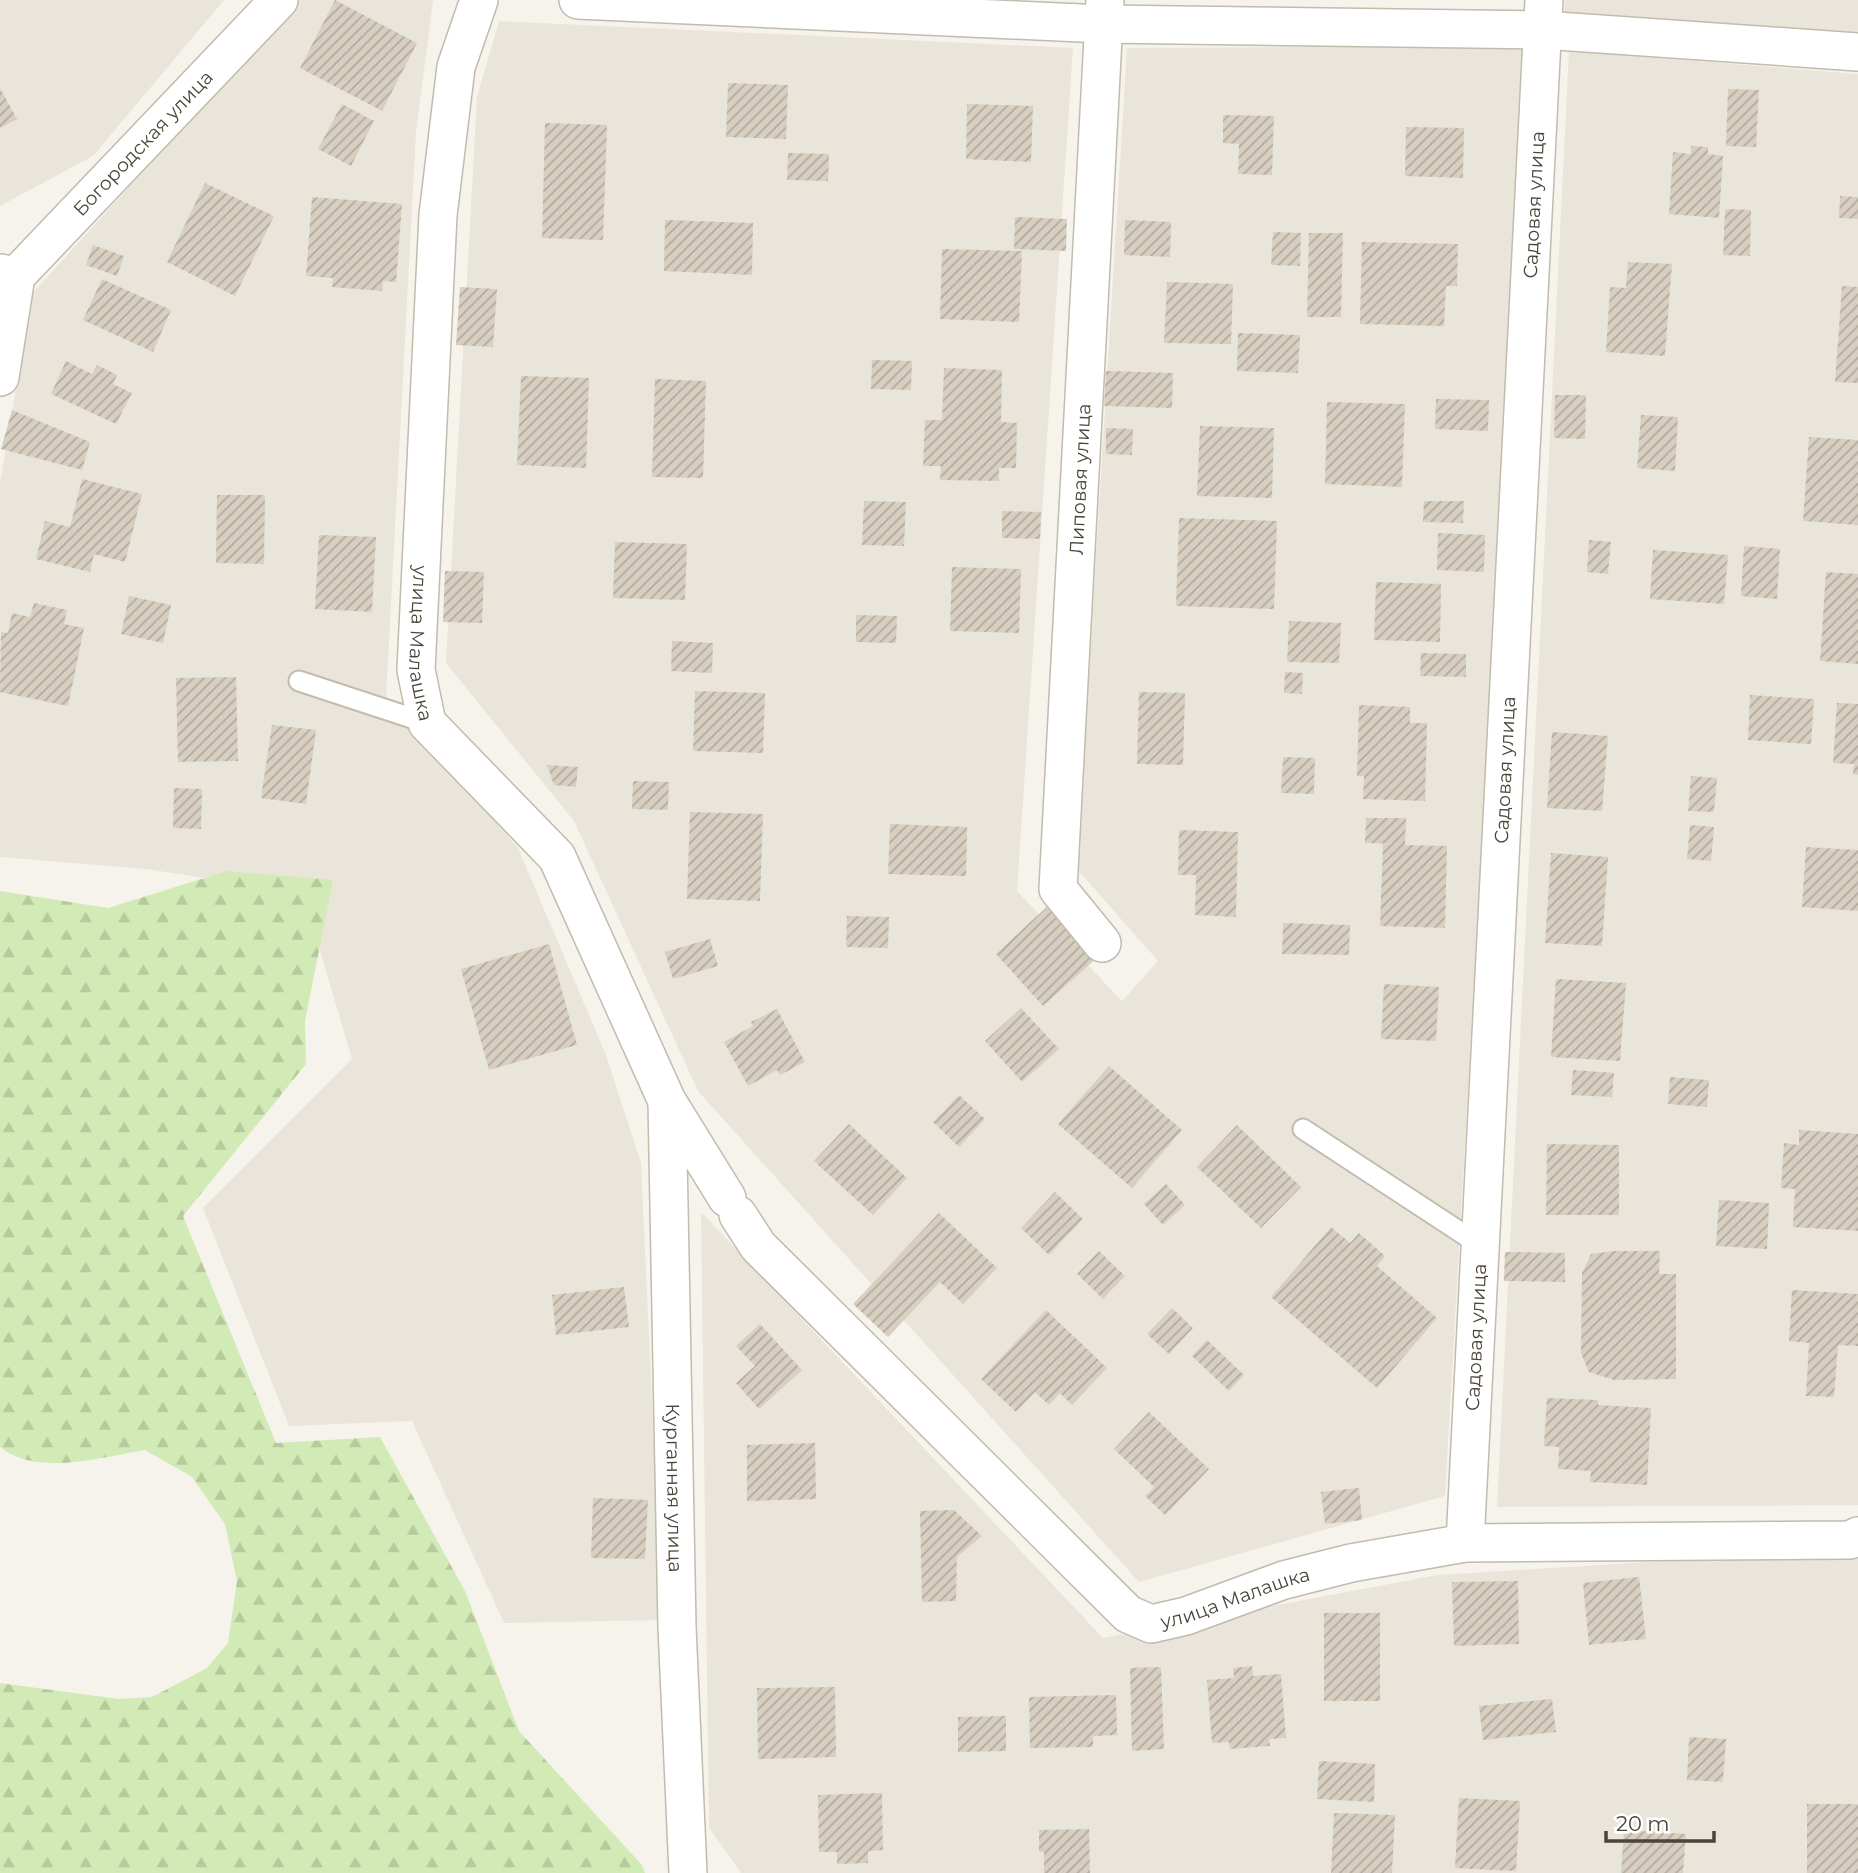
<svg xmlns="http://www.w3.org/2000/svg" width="1858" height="1873" font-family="Montserrat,sans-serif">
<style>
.residential{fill:#eae5da}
.forest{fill:url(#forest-firs)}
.building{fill:url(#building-hatch)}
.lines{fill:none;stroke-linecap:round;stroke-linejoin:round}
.lane-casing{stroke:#c2bbae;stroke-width:23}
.street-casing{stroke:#c2bbae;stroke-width:40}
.lane{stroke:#fff;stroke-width:19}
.street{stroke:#fff;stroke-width:37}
.labels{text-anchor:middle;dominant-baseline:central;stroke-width:5;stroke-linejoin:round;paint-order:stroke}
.street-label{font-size:19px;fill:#4b4439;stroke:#fff}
</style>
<defs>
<pattern id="forest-firs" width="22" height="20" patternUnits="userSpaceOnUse" patternTransform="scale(1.75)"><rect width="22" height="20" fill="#d2eab5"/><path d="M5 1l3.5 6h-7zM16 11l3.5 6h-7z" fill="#b6ca9c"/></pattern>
<pattern id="building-hatch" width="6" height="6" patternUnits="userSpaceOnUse" patternTransform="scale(1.75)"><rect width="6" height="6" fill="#d8cfc1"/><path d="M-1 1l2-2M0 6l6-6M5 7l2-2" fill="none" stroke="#b1aa9e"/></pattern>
</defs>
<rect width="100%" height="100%" fill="#f6f3ec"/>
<path class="residential" d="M0 0H224L93 156 0 206Z
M298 0H433L416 133 386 698 518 848 606 1055 641 1163 662 1620 504 1623 412 1421 289 1426 203 1208 352 1059 303 893 146 869 0 857V483L32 294Z
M1565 0H1858V34L1564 13Z
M499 21 1073 48 1017 891 1122 1001 1158 961 1077 869 1127 48 1527 46 1445 1496 1139 1582 698 1091 574 821 446 663 477 97Z
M1569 51 1858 74V1505L1497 1507Z
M701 1212 1103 1638 1437 1575 1858 1549V1873H741L709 1828Z"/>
<path class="forest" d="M227 871 333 880 305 1021 306 1064 183 1216 276 1443 380 1437 465 1591 519 1731 642 1865 645 1873H0V1683L119 1699 152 1697 207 1668 228 1643 237 1581 225 1524 192 1477 145 1450C102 1457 37 1477 0 1447V891L108 908Z"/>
<path class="building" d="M335 0 417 43 382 111 300 68Z
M728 83 788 85 786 139 726 137Z
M0 88 17 119 0 128Z
M1728 89 1759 90 1756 147 1726 146Z
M342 104 374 121 351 166 318 149Z
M967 104 1033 106 1031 162 966 159Z
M1223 115 1274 116 1272 175 1238 174 1239 144 1223 143Z
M545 123 607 125 603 240 542 238Z
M1406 127 1464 128 1463 178 1405 176Z
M1691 146 1708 147V154L1723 156 1719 218 1669 214 1673 152 1691 154Z
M788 153 829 154 828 181 787 180Z
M205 183 274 216 235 296 167 262Z
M1840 196 1858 197V219L1839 218Z
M312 197 402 204 396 282 383 281 382 291 332 287 333 278 306 276Z
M1725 209 1751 210 1750 256 1723 255Z
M1015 217 1067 219 1066 251 1014 249Z
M665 220 753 223 752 275 664 271Z
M1125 220 1171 222 1170 257 1124 255Z
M1273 232 1301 233 1300 266 1271 265Z
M1309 233H1343L1341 317H1307Z
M1362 242 1458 244 1457 286H1446L1444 326 1360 324Z
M93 245 124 256 117 276 86 265Z
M942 249 1022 251 1019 322 940 319Z
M1628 262 1672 264 1665 356 1606 352 1610 287 1626 288Z
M102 279 171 310 153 352 83 320Z
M1167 282 1233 284 1231 344 1164 343Z
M1842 286 1858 287V383L1835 382Z
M460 287 497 289 493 347 456 345Z
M1238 333 1300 335 1298 373 1237 371Z
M872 360 912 361 911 390 871 389Z
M66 361 92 374 97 365 117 375 113 384 132 393 116 424 51 394Z
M944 368 1002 370 1001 422 1017 423 1016 468H999V481L940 480 941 466H923L925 420H942Z
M1106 371 1173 373 1172 408 1104 406Z
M521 376 589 378 586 468 517 465Z
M655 379 706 381 703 478 652 477Z
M1555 395H1586L1585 439 1554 438Z
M1436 399 1489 400 1488 431 1435 429Z
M1327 402 1405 404 1402 487 1325 484Z
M12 410 90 442 82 470 1 449Z
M1641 415 1678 417 1675 471 1637 468Z
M1200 426 1274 428 1272 498 1197 496Z
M1106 428 1133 429 1132 455 1106 454Z
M1809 437 1858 440V525L1803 521Z
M82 479 142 494 125 562 94 554 90 572 36 559 45 521 70 527Z
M217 495H265L264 564 216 563Z
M864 501 906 502 904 546 862 545Z
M1424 501H1464L1463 523 1423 522Z
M1002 511 1041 512 1040 539 1002 538Z
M1179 518 1277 521 1274 609 1176 606Z
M1438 533 1485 535 1484 572 1437 570Z
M319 535 376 537 372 612 315 609Z
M1589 540 1611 542 1608 574 1587 572Z
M615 542 687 544 685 600 613 598Z
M1744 546 1780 549 1777 599 1741 596Z
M1653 550 1728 555 1724 604 1650 599Z
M952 567 1021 569 1019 633 950 631Z
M445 571 484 572 482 623 443 622Z
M1826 572 1858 574V664L1820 661Z
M1376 582 1441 584 1440 642 1374 640Z
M129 596 171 605 163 643 121 634Z
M34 603 67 610 64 624 84 628 68 706 0 692 1 632 8 633 12 613 30 617Z
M856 615 897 616 896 643 856 642Z
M1289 621 1341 623 1339 663 1287 662Z
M672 641 713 643 712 673 671 671Z
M1421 653 1466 654V677L1420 676Z
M1285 672 1303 673 1302 694 1284 693Z
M236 677 238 761 178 762 176 678Z
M695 691 765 693 763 753 693 751Z
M1139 692 1185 693 1183 765 1137 764Z
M1750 695 1814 699 1811 744 1748 740Z
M1837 703 1858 704V775L1853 774 1854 764 1833 763Z
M1359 705 1410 707V723H1427L1425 801 1363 799 1364 776H1357Z
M272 725 316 730 306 804 261 798Z
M1552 732 1608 736 1602 811 1547 808Z
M1283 757 1315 758 1314 794 1281 793Z
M547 765 578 767 576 787 554 785Z
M1691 776 1717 778 1714 812 1688 811Z
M633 781 669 782 668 810 632 809Z
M174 788 202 789 201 829 173 828Z
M690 812 763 814 760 901 687 899Z
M1366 818H1406L1405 845 1447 846 1445 928 1380 926 1383 844H1399L1365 843Z
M890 824 967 827 966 876 888 874Z
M1690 825 1714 827 1711 861 1687 859Z
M1179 830 1238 832 1236 917 1195 915 1196 875H1178Z
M1806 847 1858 850V911L1802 907Z
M1551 853 1608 857 1602 946 1545 943Z
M1051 903 1099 956 1043 1006 996 954Z
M847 916 889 917 888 948 846 947Z
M1283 923 1350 925 1349 955 1282 954Z
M710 939 718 966 673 979 665 952Z
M549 944 577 1045 489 1070 461 969Z
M1556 979 1626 983 1620 1061 1551 1057Z
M1384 984 1439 987 1436 1041 1381 1039Z
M1021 1008 1059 1049 1022 1082 985 1041Z
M777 1009 805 1062 780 1075 777 1070 748 1086 724 1042 753 1026 751 1022Z
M1109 1066 1182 1130 1132 1188 1058 1124Z
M1573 1070 1614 1073 1612 1097 1571 1095Z
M1670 1077 1709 1080 1707 1107 1668 1104Z
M959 1095 985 1119 959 1147 933 1122Z
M849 1124 907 1178 873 1215 814 1161Z
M1237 1125 1301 1187 1261 1228 1197 1167Z
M1799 1130 1858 1134V1231L1793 1227 1795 1189 1781 1188 1784 1143 1799 1145Z
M1547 1144 1619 1145V1215H1546Z
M1166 1184 1185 1205 1163 1225 1144 1204Z
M1055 1192 1083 1219 1049 1255 1021 1228Z
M1719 1200 1769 1203 1767 1249 1716 1246Z
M939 1213 997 1268 963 1304 940 1282 888 1337 853 1304Z
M1331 1227 1350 1243 1359 1233 1385 1256 1377 1266 1437 1318 1377 1388 1271 1297Z
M1099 1251 1125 1276 1103 1299 1077 1274Z
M1614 1251H1660L1659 1274H1676V1379L1614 1380 1589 1372 1581 1353 1582 1273 1591 1254Z
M1505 1252 1565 1253V1282L1504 1281Z
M624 1287 629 1327 556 1335 552 1295Z
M1792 1290 1858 1294V1346L1838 1345 1834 1397 1806 1396 1809 1343 1789 1341Z
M1172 1308 1193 1328 1169 1354 1147 1334Z
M1046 1310 1107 1368 1072 1405 1060 1393 1049 1405 1035 1392 1016 1412 981 1379Z
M760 1324 802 1370 759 1409 736 1383 755 1366 736 1346Z
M1207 1340 1244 1375 1229 1391 1192 1356Z
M1547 1398 1598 1400V1405L1651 1408 1647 1485 1590 1482 1591 1471 1558 1469 1559 1447 1544 1446Z
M1149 1412 1209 1469 1165 1515 1145 1496 1154 1487 1114 1449Z
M815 1443 816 1499 747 1501V1445Z
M1359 1488 1362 1520 1325 1524 1321 1492Z
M593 1498 648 1500 645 1559 591 1558Z
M954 1510 982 1536 957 1557 956 1601 922 1602 920 1511Z
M1639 1577 1646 1639 1589 1645 1583 1583Z
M1518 1581 1519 1644 1454 1646 1452 1582Z
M1324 1613H1380V1701H1324Z
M1252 1666 1253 1676 1281 1674 1286 1738 1269 1739 1270 1746 1230 1749 1229 1742 1212 1743 1207 1680 1234 1678 1233 1668Z
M1161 1667 1164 1749 1132 1751 1130 1668Z
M835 1687 836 1757 758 1759 757 1688Z
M1116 1695 1117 1735 1093 1736V1747L1030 1748 1029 1697Z
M1552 1699 1556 1732 1483 1740 1479 1706Z
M1006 1716V1751L958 1752V1717Z
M1689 1737 1726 1739 1723 1782 1687 1780Z
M1319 1761 1375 1764 1374 1802 1317 1799Z
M882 1793 883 1850 868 1851V1863L837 1864V1852H819L818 1795Z
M1459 1798 1520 1801 1516 1871 1455 1868Z
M1807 1804H1858V1873H1807Z
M1334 1813 1395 1815 1392 1873H1331Z
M1089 1829 1090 1873H1044V1852H1039V1830Z
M1624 1830 1686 1834 1683 1873H1621Z"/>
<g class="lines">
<g class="lane-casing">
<path id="lane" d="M299 681 427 723
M1303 1129 1480 1245"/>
</g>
<g class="street-casing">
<g id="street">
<path id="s1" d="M479 0 456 67 438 215 416 670 427 723 557 857 667 1101 727 1198"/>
<path d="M578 0 1103 24 1543 30 1858 52"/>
<path id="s2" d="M0 273 16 276 279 0"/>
<path d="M0 377 16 276"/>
<path id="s3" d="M1102 943 1058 889 1105 0"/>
<path id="s4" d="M667 1101 677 1627 688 1873"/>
<path id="s5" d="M738 1215 758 1246 1128 1614 1151 1624 1186 1616 1284 1580 1351 1563 1465 1543 1850 1540 1858 1536"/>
<path id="s6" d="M1465 1543 1544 0"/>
</g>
</g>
<use href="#lane" class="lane"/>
<use href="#street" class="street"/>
</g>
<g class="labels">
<g class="street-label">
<text stroke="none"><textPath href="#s2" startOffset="200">Богородская улица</textPath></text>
<text stroke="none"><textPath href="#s6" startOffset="1340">Садовая улица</textPath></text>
<text stroke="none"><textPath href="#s3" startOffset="480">Липовая улица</textPath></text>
<text stroke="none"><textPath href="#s1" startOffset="649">улица Малашка</textPath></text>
<text stroke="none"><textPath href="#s6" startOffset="774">Садовая улица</textPath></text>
<text stroke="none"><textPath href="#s6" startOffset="206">Садовая улица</textPath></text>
<text stroke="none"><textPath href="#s4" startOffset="387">Курганная улица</textPath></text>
<text stroke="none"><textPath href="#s5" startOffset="672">улица Малашка</textPath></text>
</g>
</g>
<path d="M1606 1831v10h108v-10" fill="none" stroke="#4b4439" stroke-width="3.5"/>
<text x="1616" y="1831" font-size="21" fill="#4b4439" stroke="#ffffff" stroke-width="5" paint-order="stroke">20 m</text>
</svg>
